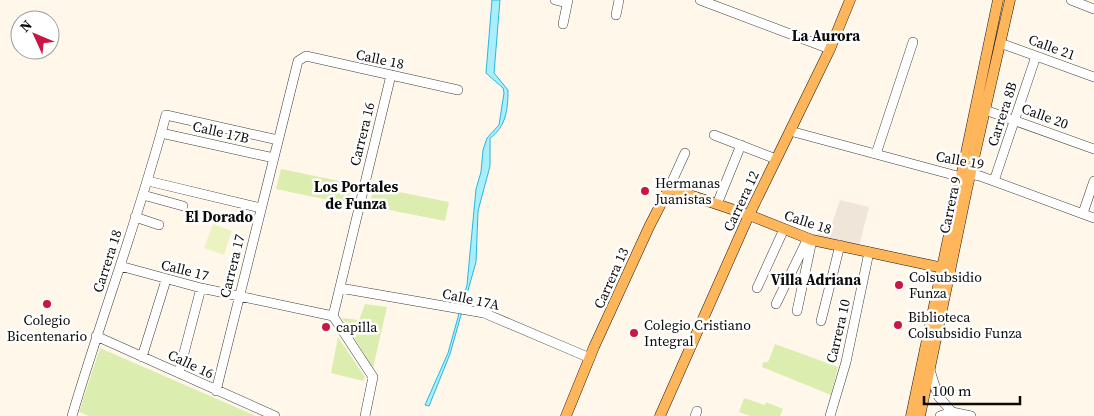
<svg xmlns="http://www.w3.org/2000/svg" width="1094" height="416" font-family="'Source Serif 4',serif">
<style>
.green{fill:#dcedb0}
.pitch{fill:#ecf3c3}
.plaza{fill:#efe5d9}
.water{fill:#a9eefc;stroke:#29b7da}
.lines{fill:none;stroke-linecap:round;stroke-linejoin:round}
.minor-casing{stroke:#3e3e3e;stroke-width:10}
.major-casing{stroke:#1c1c1c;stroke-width:11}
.minor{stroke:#fff;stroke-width:9}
.major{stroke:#ffb65a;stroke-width:10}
.poi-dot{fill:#c81743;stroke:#fff;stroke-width:2}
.labels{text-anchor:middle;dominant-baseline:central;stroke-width:5;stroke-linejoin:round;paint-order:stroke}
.street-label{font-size:14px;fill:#0b0b0b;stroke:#fff}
.poi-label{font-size:14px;fill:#0b0b0b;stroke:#fff;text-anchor:start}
.neighbourhood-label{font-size:15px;font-weight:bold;fill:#0b0b0b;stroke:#fff}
</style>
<rect width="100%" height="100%" fill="#fff7ea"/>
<path class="green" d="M281 169 354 184 347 204 276 189Z
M374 187 449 202 445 221 369 206Z
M365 304 387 307 373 368 342 318 359 320Z
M338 337 365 377 363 381 331 373Z
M775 344 838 367 831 395 762 367 763 362H768Z
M100 348 256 416H89L79 412Z
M744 398 765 405 766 402 783 409 780 416H750L739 412Z"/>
<path class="pitch" d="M213 224 232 231 224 255 204 248Z"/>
<path class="plaza" d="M840 200 869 207 858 250 817 241 818 230 832 224Z"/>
<path class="water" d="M492 0H500L494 73 508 90C508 109 506 127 490 138V166L478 211 476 262 450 354 429 406 425 405 448 353 467 285 476 189 481 172 483 150 487 138 499 125 504 93 503 88 486 73Z"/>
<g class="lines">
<g class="minor-casing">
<path id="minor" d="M555 0 567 3
M700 0 830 49
M1071 0 1094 9
M616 15 619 0
M563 24 568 0
M1000 43 1094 77
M985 110 1094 149
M790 131 961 177 970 174 980 176 1094 218
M161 133 274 158
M714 135 776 159
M876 154 913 42
M148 181 261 208
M994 181 1036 56
M669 188 685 153
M143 195 183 206
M717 204 741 145
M1083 213 1094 181
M135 217 159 225
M120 266 201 288 333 316
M340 288 484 313 590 358
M757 288 784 229
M776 304 808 238
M797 311 812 240
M333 316 391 75
M333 316 373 377 365 416
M821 321 840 245
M96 336 275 416
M142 357 166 280
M930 370 938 396 952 412
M179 372 201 288
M216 391 298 61 306 56 458 90
M72 416C102 315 139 217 166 115L278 140
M695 416 697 411
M830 416 846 362 869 252
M940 416 952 412 971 416"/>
</g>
<g class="major-casing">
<path id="major" d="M566 416 594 347 649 227 669 188 749 215 812 240 943 268
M660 416 749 215 830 49 850 0
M911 416 998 0
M920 416 967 189 1010 0"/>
</g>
<use href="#minor" class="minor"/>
<use href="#major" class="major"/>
</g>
<g class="poi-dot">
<circle cx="645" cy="191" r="5"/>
<circle cx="899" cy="285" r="5"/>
<circle cx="47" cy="304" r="5"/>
<circle cx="898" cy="325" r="5"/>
<circle cx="326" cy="327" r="5"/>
<circle cx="634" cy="333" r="5"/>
</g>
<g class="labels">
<g class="street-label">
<text transform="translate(1052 47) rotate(20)">Calle 21</text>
<text transform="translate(380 59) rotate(12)">Calle 18</text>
<text transform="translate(1002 114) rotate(-72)">Carrera 8B</text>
<text transform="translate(1045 116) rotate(20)">Calle 20</text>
<text transform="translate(221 132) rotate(13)">Calle 17B</text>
<text transform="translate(362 134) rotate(-76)">Carrera 16</text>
<text transform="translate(960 160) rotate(10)">Calle 19</text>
<text transform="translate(741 201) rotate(-65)">Carrera 12</text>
<text transform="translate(950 205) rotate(-78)">Carrera 9</text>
<text transform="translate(808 222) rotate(18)">Calle 18</text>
<text transform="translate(107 261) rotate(-72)">Carrera 18</text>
<text transform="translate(232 266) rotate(-76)">Carrera 17</text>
<text transform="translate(185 270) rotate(14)">Calle 17</text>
<text transform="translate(611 278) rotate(-66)">Carrera 13</text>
<text transform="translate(471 299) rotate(12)">Calle 17A</text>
<text transform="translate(838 331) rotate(-77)">Carrera 10</text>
<text transform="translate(191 364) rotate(25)">Calle 16</text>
</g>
<g class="poi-label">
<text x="655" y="183">Hermanas<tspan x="655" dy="16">Juanistas</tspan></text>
<text x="909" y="277">Colsubsidio<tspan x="909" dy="16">Funza</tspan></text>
<text x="908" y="317">Biblioteca<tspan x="908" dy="16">Colsubsidio Funza</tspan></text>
<text x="47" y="320" text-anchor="middle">Colegio<tspan x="47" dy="16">Bicentenario</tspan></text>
<text x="644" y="325">Colegio Cristiano<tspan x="644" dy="16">Integral</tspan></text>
<text x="336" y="327">capilla</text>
</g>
<g class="neighbourhood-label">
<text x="826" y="35">La Aurora</text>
<text x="356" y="186">Los Portales<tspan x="356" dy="17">de Funza</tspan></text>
<text x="219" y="216">El Dorado</text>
<text x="816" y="279">Villa Adriana</text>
</g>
</g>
<g transform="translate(35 35) rotate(314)"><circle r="24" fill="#ffffff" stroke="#9d9d9d"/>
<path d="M0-4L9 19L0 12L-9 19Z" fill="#c81743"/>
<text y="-8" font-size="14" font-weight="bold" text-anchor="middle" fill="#0b0b0b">N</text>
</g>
<path d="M924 396v8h96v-8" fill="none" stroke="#0b0b0b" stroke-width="2.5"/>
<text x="932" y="396" font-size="15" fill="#0b0b0b" stroke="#ffffff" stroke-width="4" paint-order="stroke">100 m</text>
</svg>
